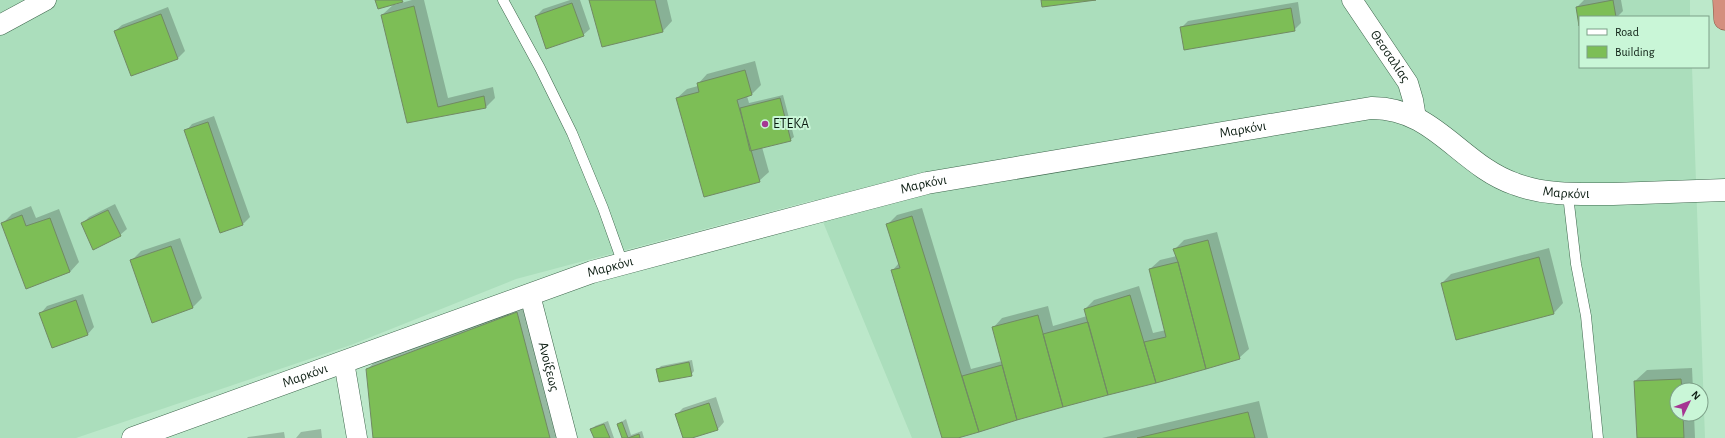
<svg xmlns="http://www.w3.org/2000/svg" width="1725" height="438" font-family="'Alegreya Sans',sans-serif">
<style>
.built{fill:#abdebc;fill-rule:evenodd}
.shadow{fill:#0003}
.building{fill:#7dbe56;stroke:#718a64}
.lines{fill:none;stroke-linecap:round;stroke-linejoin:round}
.service-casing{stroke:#3d664c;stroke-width:11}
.minor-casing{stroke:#3d664c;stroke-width:21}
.tertiary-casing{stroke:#3d664c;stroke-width:23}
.trunk-casing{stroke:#875543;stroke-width:23}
.service{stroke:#fff;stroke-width:10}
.minor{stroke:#fff;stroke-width:20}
.tertiary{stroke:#fff;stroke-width:22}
.trunk{stroke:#d48f7e;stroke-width:22}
.poi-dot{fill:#a53693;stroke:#c9f6d7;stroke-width:1.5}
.labels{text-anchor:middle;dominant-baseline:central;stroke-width:4;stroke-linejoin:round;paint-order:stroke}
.street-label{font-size:14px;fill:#0c1d12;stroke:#c9f6d7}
.poi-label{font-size:14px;fill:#0c1d12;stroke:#c9f6d7;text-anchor:start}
</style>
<rect width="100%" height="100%" fill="#bce8ca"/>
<path class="built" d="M0 0H1690V17H1580V67H1692L1705 438H912L814 200 516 279 351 345 76 438H0ZM1677 390H1701V414H1677Z"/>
<path class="shadow" d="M412 0H424L448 98 493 87 495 98 486 107 408 122 382 15 394 4V5Z
M570 0H580L590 29 583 35 536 16 543 9Z
M590 0H667L672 21 663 31 603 46Z
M1584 0H1621L1623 11 1617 17H1580V24L1577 7Z
M1298 2 1301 23 1294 30 1181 28 1188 21Z
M168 7 185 51 178 58 132 75 115 31 122 25Z
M755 61 761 85 752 94 747 96 749 103 783 95 794 137 790 140 762 147 769 172 759 181 677 98 687 89 698 86V84L707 74Z
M214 116 250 217 243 224 220 232 186 131 192 124Z
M115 204 127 229 120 235 82 224 89 217Z
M31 206 36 218 59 209 79 262 70 272 27 287 3 223 12 214Z
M922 208 971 369 1002 361 993 328 1002 318 1048 306 1053 326 1087 316 1085 309 1094 300 1139 286 1153 333 1166 330 1150 269 1160 260 1177 256 1174 250 1184 240 1217 232 1249 349 1239 358 1018 418 955 438H943L892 271 899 263 887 225 897 215Z
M180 238 202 298 192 308 131 261 141 251Z
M1549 248 1563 303 1554 313 1457 338 1442 283 1451 274Z
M83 294 94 327 88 334 41 313 47 306Z
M528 301 564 438H374L367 370 378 358Z
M692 360 694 371 691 375 658 369 661 366Z
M1692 368 1693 390H1677V414H1694L1695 438H1638L1635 381 1647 370Z
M716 397 724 422 718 429 684 438 676 415 683 408Z
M1259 401 1268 438H1102Z
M626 419 631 435 642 431 644 438H623L618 424Z
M608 421 614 438H595L592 430 595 426Z
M321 429 322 438H296L301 432Z
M284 432 285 438H247L248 437Z"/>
<path class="building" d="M375 0H402L403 2 378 9Z
M589 0H655L663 32 602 47Z
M1041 0H1096L1042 7Z
M1613 0 1616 17H1580L1579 26 1576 7Z
M572 3 584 36 546 49 535 16Z
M414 6 438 107 484 96 486 108 407 123 381 15Z
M1291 8 1295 31 1184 50 1180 27Z
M161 14 178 59 131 76 114 31Z
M745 70 752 95 737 100 760 182 704 197 676 98 699 92 697 83Z
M780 98 791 141 750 151 740 108Z
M208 122 243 225 220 233 184 130Z
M108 210 121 236 93 250 81 223Z
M22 215 26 226 50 218 70 272 26 289 1 223Z
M912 216 979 432 958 438H942L891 270 900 268 886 224Z
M1208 240 1240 359 1206 369 1178 262 1173 249Z
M171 246 193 308 152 323 130 260Z
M1539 257 1554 314 1456 340 1441 283Z
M1178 262 1206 369 1156 383 1144 342 1166 337 1149 269Z
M1130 295 1156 383 1108 395 1084 309Z
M76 300 88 335 52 348 39 313Z
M517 312 550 438H373L366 369Z
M1038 315 1063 407 1017 420 992 327Z
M1088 322 1108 395 1063 407 1043 334Z
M689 362 692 376 659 382 656 369Z
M1002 365 1017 420 979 432 962 376Z
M1681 379 1682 390H1677V414H1683L1684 438H1637L1634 381Z
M709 403 718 430 692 438H683L675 414Z
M1248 412 1255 438H1137Z
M622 422 628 438 639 434 640 438H622L617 424Z
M604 424 610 438H594L590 429Z"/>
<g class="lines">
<g class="service-casing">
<path id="service" d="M503 0 540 68 572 133 603 208 623 264
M1568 195 1576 264 1586 316 1598 438"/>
</g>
<g class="minor-casing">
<g id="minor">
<path id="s1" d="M1352 0 1408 83 1413 100 1416 118"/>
<path d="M0 25 46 0"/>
<path id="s2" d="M530 295 567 438"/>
<path d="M344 362 357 438"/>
</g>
</g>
<g class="tertiary-casing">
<g id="tertiary">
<path id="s3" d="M133 438 592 272 832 208 927 183 1371 108C1434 107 1460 165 1515 184 1547 196 1579 194 1613 194 1650 193 1688 191 1725 190"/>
</g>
</g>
<g class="trunk-casing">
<path id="trunk" d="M1724 0 1725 19"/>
</g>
<use href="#service" class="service"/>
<use href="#minor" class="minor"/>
<use href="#tertiary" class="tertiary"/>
<use href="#trunk" class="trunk"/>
</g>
<circle class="poi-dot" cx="765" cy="124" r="4"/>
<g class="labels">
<g class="street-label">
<text stroke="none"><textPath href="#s1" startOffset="68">Θεσσαλίας</textPath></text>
<text stroke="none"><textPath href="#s3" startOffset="1155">Μαρκόνι</textPath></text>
<text stroke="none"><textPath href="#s3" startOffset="831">Μαρκόνι</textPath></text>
<text stroke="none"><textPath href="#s3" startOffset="1503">Μαρκόνι</textPath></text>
<text stroke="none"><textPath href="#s3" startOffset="507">Μαρκόνι</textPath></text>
<text stroke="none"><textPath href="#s2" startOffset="74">Ανοίξεως</textPath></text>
<text stroke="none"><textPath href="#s3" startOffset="183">Μαρκόνι</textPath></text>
</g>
<g class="poi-label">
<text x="773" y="124">ΕΤΕΚΑ</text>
</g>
</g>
<rect x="1579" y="16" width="130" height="52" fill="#c9f6d7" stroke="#7d9f88"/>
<rect x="1587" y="29" width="20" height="6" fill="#ffffff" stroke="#7d9f88"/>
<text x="1615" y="36" font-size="12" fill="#0c1d12">Road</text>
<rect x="1587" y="46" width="20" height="12" fill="#7dbe56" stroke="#7d9f88"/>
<text x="1615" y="56" font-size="12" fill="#0c1d12">Building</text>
<g transform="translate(1689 402) rotate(47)"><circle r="19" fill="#c9f6d7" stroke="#7d9f88"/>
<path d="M0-3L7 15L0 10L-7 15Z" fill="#a53693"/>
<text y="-6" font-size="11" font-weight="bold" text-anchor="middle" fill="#0c1d12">N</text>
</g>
</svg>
